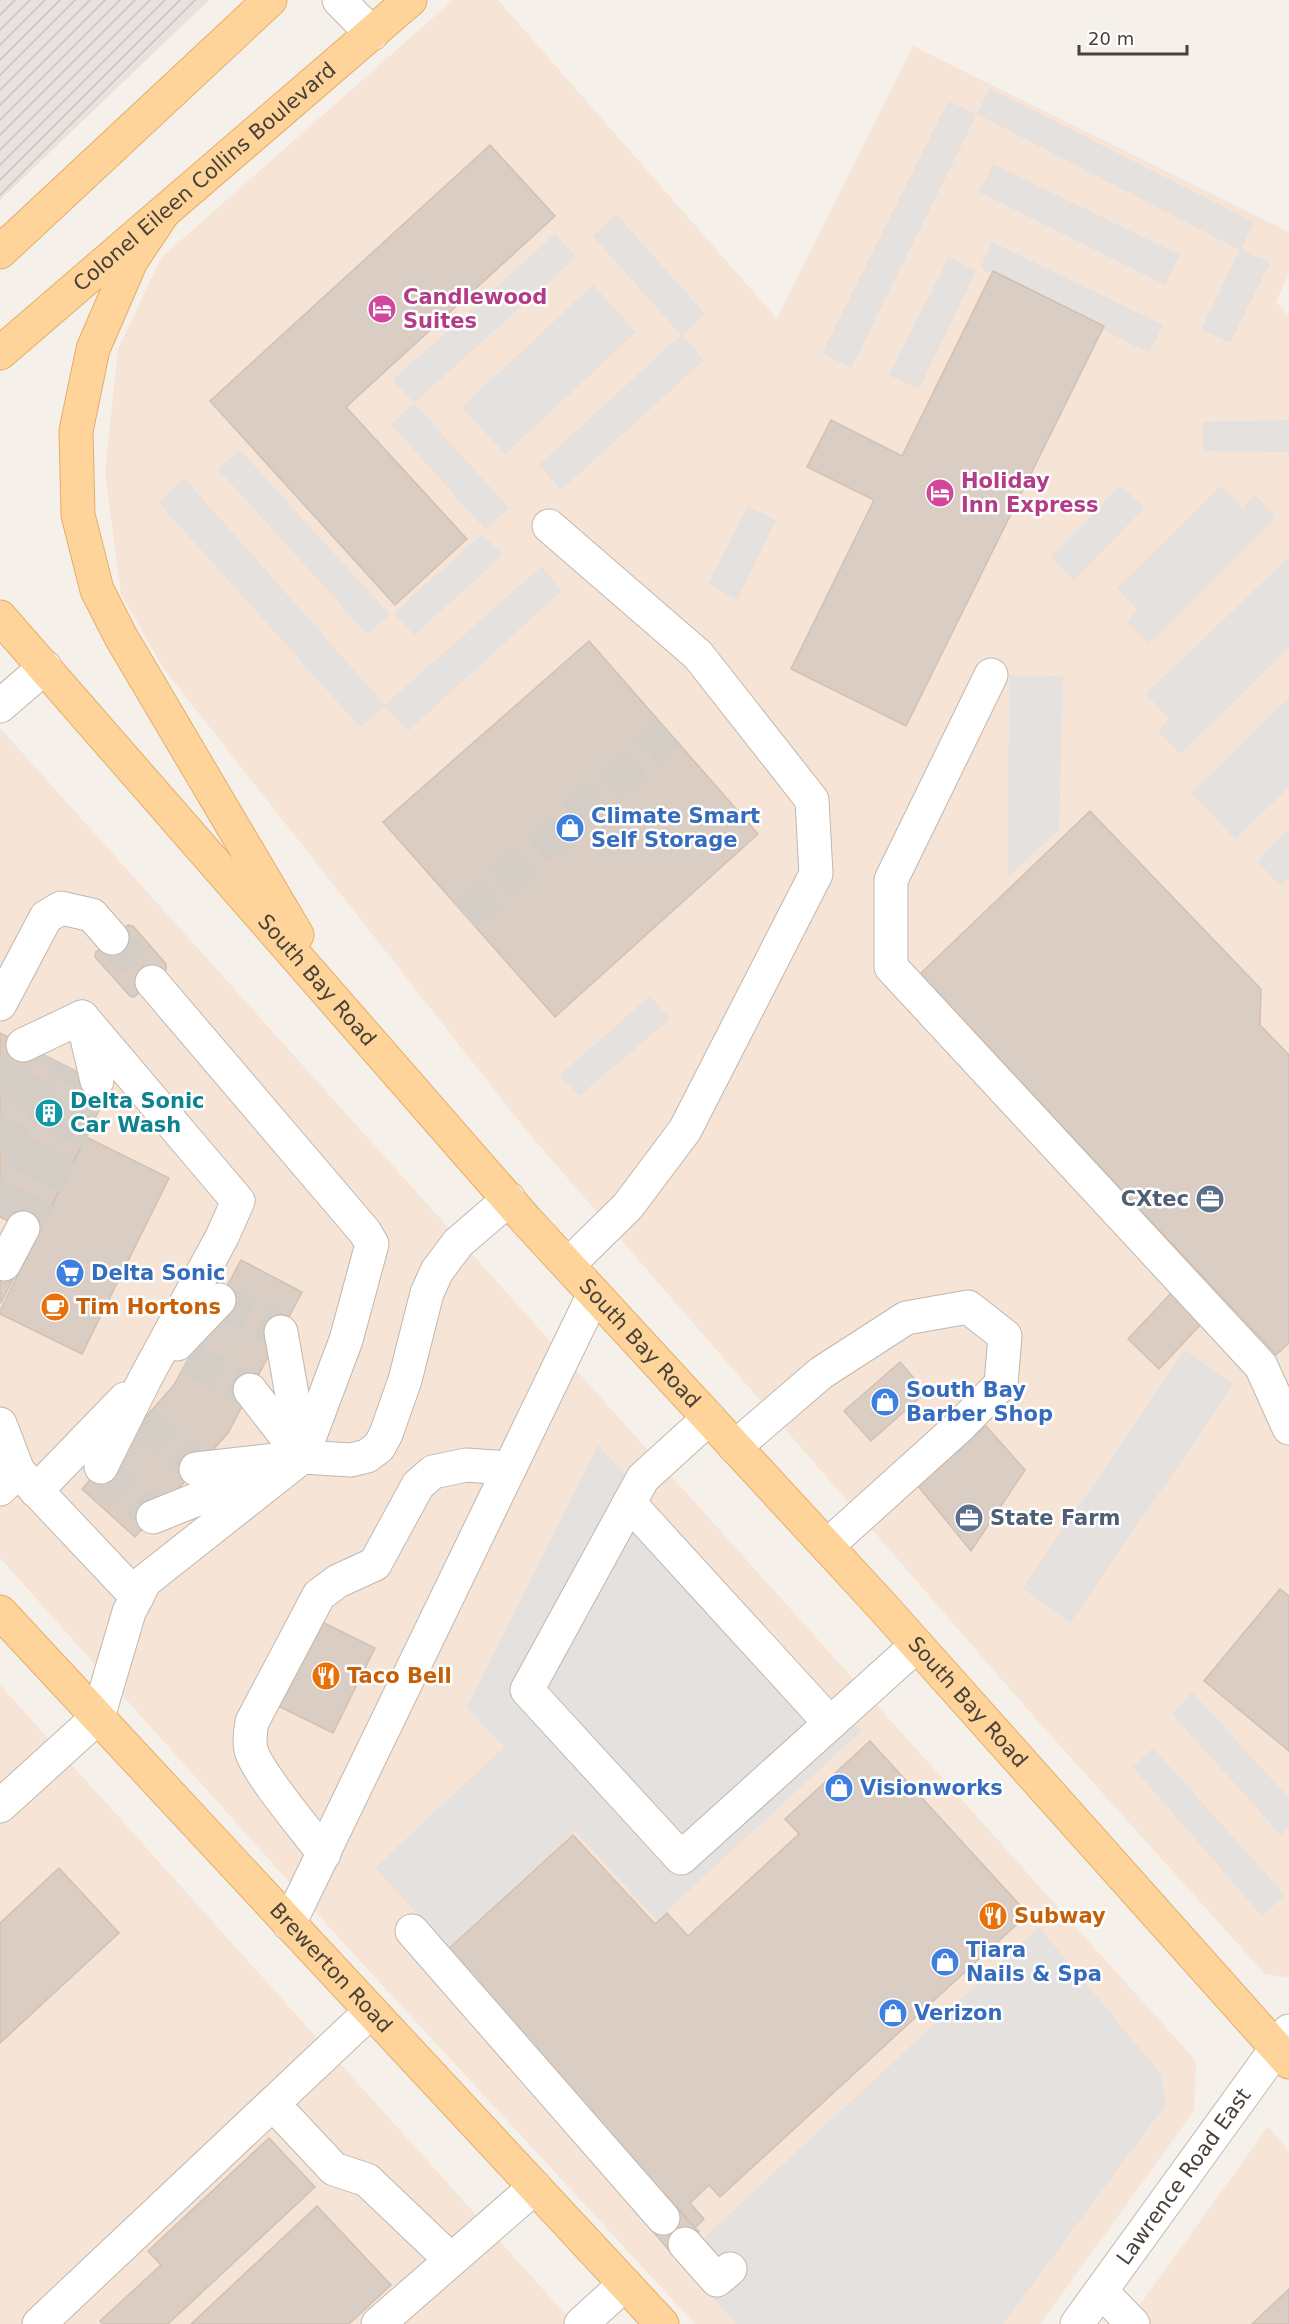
<svg xmlns="http://www.w3.org/2000/svg" width="1289" height="2324" font-family="'DejaVu Sans',sans-serif">
<style>
.commercial{fill:#f6e4d6}
.industrial{fill:url(#industrial-furrows)}
.parking{fill:#e4e1df}
.building{fill:#dacdc3;stroke:#d2c1b3;stroke-width:1.5}
.lines{fill:none;stroke-linecap:round;stroke-linejoin:round}
.minor-tunnel{stroke:#d3cdc6;stroke-width:33;stroke-dasharray:33 16;stroke-linecap:butt}
.minor-casing{stroke:#c1b7ad;stroke-width:35}
.major-casing{stroke:#e4ae69;stroke-width:35}
.minor{stroke:#fff;stroke-width:33}
.major{stroke:#fed49a;stroke-width:33}
.labels{text-anchor:middle;dominant-baseline:central;stroke-width:5;stroke-linejoin:round;paint-order:stroke}
.street-label{font-size:21px;fill:#494038;stroke:#fff}
.hotel-label{font-size:21px;font-weight:bold;fill:#b23c85;stroke:#fff;text-anchor:start}
.shop-label{font-size:21px;font-weight:bold;fill:#366cbe;stroke:#fff;text-anchor:start}
.culture-label{font-size:21px;font-weight:bold;fill:#0d838f;stroke:#fff;text-anchor:start}
.service-label{font-size:21px;font-weight:bold;fill:#4e5e75;stroke:#fff;text-anchor:end}
.food-label{font-size:21px;font-weight:bold;fill:#c56008;stroke:#fff;text-anchor:start}
</style>
<defs>
<pattern id="industrial-furrows" width="10" height="10" patternUnits="userSpaceOnUse" patternTransform="scale(1.5)"><rect width="10" height="10" fill="#e8e2df"/><path d="M-1 1l2-2M0 10L10 0M9 11l2-2" fill="none" stroke="#c8c3c0"/></pattern>
</defs>
<rect width="100%" height="100%" fill="#f5f0ea"/>
<path class="commercial" d="M453 0H498L777 319 913 46 1289 232V274L1276 302 1289 316V1976L1283 1977 1265 1974 1036 1719 526 1130 164 669 121 594 105 473 118 349 161 258Z
M0 728 1196 2061 1194 2111 1040 2324H695L348 1948 0 1558Z
M0 1685 574 2324H0Z
M1268 2127 1289 2151V2324H1126Z"/>
<path class="industrial" d="M0 0H209L0 200Z"/>
<path class="parking" d="M990 89 1254 222 1241 250 1270 263 1230 343 1201 329 1240 250 977 114 851 368 822 353 948 101 976 114Z
M993 164 1180 255 1165 285 979 192Z
M616 214 705 314 682 335 704 360 561 490 539 465 681 335 593 236Z
M555 234 576 257 414 403 509 508 485 529 391 424 414 403 393 380Z
M992 242 1163 325 1149 353 980 268Z
M949 257 976 271 919 389 889 375Z
M593 285 636 332 505 454 462 407Z
M1289 420V452L1203 451V422Z
M240 450 390 615 367 634 218 469Z
M184 478 385 705 542 566 561 591 408 731 385 706 360 727 159 503Z
M1120 486 1145 507 1074 581 1051 557Z
M1221 486 1243 508 1255 495 1276 517 1149 644 1127 622 1137 610 1117 588Z
M748 506 776 520 737 600 708 584Z
M482 534 503 555 414 635 394 613Z
M1289 557V648L1180 754 1158 731 1169 719 1146 694Z
M1009 675 1063 676 1059 829 1008 877Z
M1289 697V787L1235 839 1192 793Z
M1289 830V878L1280 886 1257 861Z
M650 996 670 1019 579 1096 560 1075Z
M1185 1350 1234 1384 1070 1623 1023 1588Z
M598 1445 861 1731 657 1920 575 1831 448 1948 375 1868 504 1747 467 1707Z
M1192 1692 1289 1798V1827L1281 1835 1172 1714Z
M1153 1748 1285 1895 1262 1916 1133 1767Z
M1039 1927 1160 2073 1166 2104 1003 2324H736L679 2261Z"/>
<path class="building" d="M490 145 555 216 346 407 467 539 395 605 210 401Z
M993 271 1104 326 906 726 791 669 874 500 807 467 831 420 902 456Z
M589 641 758 834 555 1017 383 822Z
M1090 811 1261 989 1260 1025 1289 1055V1343L1276 1355 920 974Z
M128 925 133 926 166 964V970L134 997 130 996 95 957 96 952Z
M0 1033 110 1088 37 1235 0 1217Z
M86 1137 169 1178 82 1354 0 1314V1311Z
M241 1260 302 1292 228 1433 135 1537 82 1489 174 1385Z
M0 1262 17 1271 1 1303 0 1302Z
M1173 1291 1204 1321 1159 1369 1128 1339Z
M900 1362 926 1392 871 1441 844 1411Z
M986 1426 1025 1470 971 1551 918 1486Z
M1280 1589 1289 1596V1751L1204 1681Z
M318 1620 375 1648 333 1733 276 1705Z
M870 1741 1028 1914 720 2197 709 2185 690 2203 704 2219 695 2228 445 1952 573 1835 655 1924 667 1913 688 1936 799 1834 785 1819Z
M59 1868 119 1933 0 2043V1923Z
M269 2138 315 2187 168 2324H103L100 2321 161 2265 148 2251Z
M317 2206 391 2285 349 2324H191Z
M676 2206 699 2232 673 2255 651 2229Z
M1289 2289V2324H1252Z"/>
<g class="lines">
<path class="minor-tunnel" d="M465 915 669 733
M112 938 152 982
M0 1093 23 1045
M0 1151 47 1056
M0 1215 70 1068
M23 1228 97 1081
M219 1300 281 1332
M188 1358 250 1390
M143 1421 196 1469
M101 1467 153 1517"/>
<g class="minor-casing">
<g id="minor">
<path d="M339 0 372 34"/>
<path d="M549 526 698 655 812 800 816 874 685 1130 628 1206 568 1265"/>
<path d="M991 675 891 880V967L1261 1366 1289 1428"/>
<path d="M0 706 45 667"/>
<path d="M0 1004 46 917 61 908 92 915 112 938"/>
<path d="M82 1017 238 1201 222 1237 146 1377 101 1467"/>
<path d="M83 1021 97 1081"/>
<path d="M23 1045 82 1017"/>
<path d="M4 1264 23 1228"/>
<path d="M281 1332 302 1452"/>
<path d="M177 1344 219 1300"/>
<path d="M709 1418 643 1478 527 1690 681 1858 917 1645"/>
<path d="M0 1424 18 1471"/>
<path d="M735 1447 821 1373 906 1318 968 1307 1005 1336 1001 1384 960 1426 827 1546"/>
<path d="M196 1469 302 1457 250 1390"/>
<path d="M0 1489 18 1471 137 1597"/>
<path d="M36 1491 125 1399"/>
<path d="M629 1503 830 1723"/>
<path d="M153 1517 302 1457 351 1460 367 1456 379 1447 386 1434 405 1380 427 1293 437 1271 458 1243 509 1199"/>
<path d="M0 1806 98 1717 129 1612 145 1581 302 1457 346 1340 372 1244 365 1232 152 982"/>
<path d="M324 1854C308 1832 257 1773 251 1750 249 1740 250 1732 252 1722L319 1595 338 1581 375 1564 418 1485 433 1472 466 1465 510 1468"/>
<path d="M289 1924 594 1294"/>
<path d="M412 1931 663 2218"/>
<path d="M273 2104 334 2169 367 2180 451 2260"/>
<path d="M685 2244 717 2280 730 2269"/>
<path d="M1101 2291 1133 2324"/>
<path d="M39 2324 371 2011"/>
<path d="M378 2324 535 2187"/>
<path d="M581 2324 625 2284"/>
<path id="s1" d="M1077 2324 1289 2031"/>
</g>
</g>
<g class="major-casing">
<g id="major">
<path d="M163 213 131 261 93 349 76 431 78 515 97 590 121 637 297 935"/>
<path d="M0 252 270 0"/>
<path id="s2" d="M0 353 410 0"/>
<path id="s3" d="M0 617 527 1221 882 1606 1289 2062"/>
<path id="s4" d="M0 1612 662 2324"/>
</g>
</g>
<use href="#minor" class="minor"/>
<use href="#major" class="major"/>
</g>
<defs>
<g id="hotel-disc" transform="scale(1.5)"><circle r="9.5" fill="#d1479c" stroke="#fff"/><path d="M-6-4.5h1.5V1H6V5H4.5V3h-9V5H-6ZM-4 0a1.8 1.8 0 1 1 3.6 0ZM.5 0V-2.5h3Q6-2.5 6 0Z" fill="#fff"/></g>
<g id="shop-disc" transform="scale(1.5)"><circle r="9.5" fill="#3f7fe0" stroke="#fff"/><path d="M-5-2.5h2.3a2.7 3.5 0 0 1 5.4 0H5L5.5 6h-11ZM-1.5-2.5h3a1.5 2.3 0 0 0-3 0Z" fill="#fff"/></g>
<g id="building-disc" transform="scale(1.5)"><circle r="9.5" fill="#0f9aa8" stroke="#fff"/><path d="M-4-6H4V6H1V3H-1V6H-4ZM-2.5-4.3h1.7v1.8h-1.7ZM.8-4.3h1.7v1.8H.8ZM-2.5-1h1.7V.8h-1.7ZM.8-1h1.7V.8H.8Z" fill="#fff"/></g>
<g id="office-disc" transform="scale(1.5)"><circle r="9.5" fill="#5c6f8a" stroke="#fff"/><path d="M-6-3h4V-5.5h4V-3h4V5H-6ZM-1-4.5V-3h2v-1.5ZM-6 0V1H6V0Z" fill="#fff"/></g>
<g id="supermarket-disc" transform="scale(1.5)"><circle r="9.5" fill="#3f7fe0" stroke="#fff"/><path d="M-6-5.5h2.5l.6 2H6L4.5 2H-2.5L-4.4-4H-6ZM-1.5 3.2a1.3 1.3 0 1 0 .1 0ZM3 3.2a1.3 1.3 0 1 0 .1 0Z" fill="#fff"/></g>
<g id="cafe-disc" transform="scale(1.5)"><circle r="9.5" fill="#e8710a" stroke="#fff"/><path d="M-5.5-4.5H6V0H3Q3 3.5 0 3.5H-2.5Q-5.5 3.5-5.5 0ZM3-3.2v2h1.7v-2ZM-6 4.5H4V6H-6Z" fill="#fff"/></g>
<g id="restaurant-disc" transform="scale(1.5)"><circle r="9.5" fill="#e8710a" stroke="#fff"/><path d="M-5-6h1v4h1v-4h1v4h1v-4h1v5L-1.5 .5V6h-2V.5L-5-1ZM5-6V6H3V1.5H1.5Q1.5-4 5-6Z" fill="#fff"/></g>
</defs>
<g fill-rule="evenodd">
<use href="#hotel-disc" x="382" y="309"/>
<use href="#hotel-disc" x="940" y="493"/>
<use href="#shop-disc" x="570" y="828"/>
<use href="#building-disc" x="49" y="1113"/>
<use href="#office-disc" x="1210" y="1199"/>
<use href="#supermarket-disc" x="70" y="1273"/>
<use href="#cafe-disc" x="55" y="1307"/>
<use href="#shop-disc" x="885" y="1402"/>
<use href="#office-disc" x="969" y="1518"/>
<use href="#restaurant-disc" x="326" y="1676"/>
<use href="#shop-disc" x="839" y="1788"/>
<use href="#restaurant-disc" x="993" y="1916"/>
<use href="#shop-disc" x="945" y="1962"/>
<use href="#shop-disc" x="893" y="2013"/>
</g>
<g class="labels">
<g class="street-label">
<text stroke="none"><textPath href="#s2" startOffset="270">Colonel Eileen Collins Boulevard</textPath></text>
<text stroke="none"><textPath href="#s3" startOffset="482">South Bay Road</textPath></text>
<text stroke="none"><textPath href="#s3" startOffset="968">South Bay Road</textPath></text>
<text stroke="none"><textPath href="#s3" startOffset="1454">South Bay Road</textPath></text>
<text stroke="none"><textPath href="#s4" startOffset="486">Brewerton Road</textPath></text>
<text stroke="none"><textPath href="#s1" startOffset="182">Lawrence Road East</textPath></text>
</g>
<g class="hotel-label">
<text x="403" y="297">Candlewood<tspan x="403" dy="24">Suites</tspan></text>
<text x="961" y="481">Holiday<tspan x="961" dy="24">Inn Express</tspan></text>
</g>
<g class="shop-label">
<text x="591" y="816">Climate Smart<tspan x="591" dy="24">Self Storage</tspan></text>
<text x="91" y="1273">Delta Sonic</text>
<text x="906" y="1390">South Bay<tspan x="906" dy="24">Barber Shop</tspan></text>
<text x="860" y="1788">Visionworks</text>
<text x="966" y="1950">Tiara<tspan x="966" dy="24">Nails &amp; Spa</tspan></text>
<text x="914" y="2013">Verizon</text>
</g>
<g class="culture-label">
<text x="70" y="1101">Delta Sonic<tspan x="70" dy="24">Car Wash</tspan></text>
</g>
<g class="service-label">
<text x="1189" y="1199">CXtec</text>
<text x="990" y="1518" text-anchor="start">State Farm</text>
</g>
<g class="food-label">
<text x="76" y="1307">Tim Hortons</text>
<text x="347" y="1676">Taco Bell</text>
<text x="1014" y="1916">Subway</text>
</g>
</g>
<path d="M1079 45v9h108v-9" fill="none" stroke="#494038" stroke-width="3"/>
<text x="1088" y="45" font-size="18" fill="#494038" stroke="#ffffff" stroke-width="4.5" paint-order="stroke">20 m</text>
</svg>
